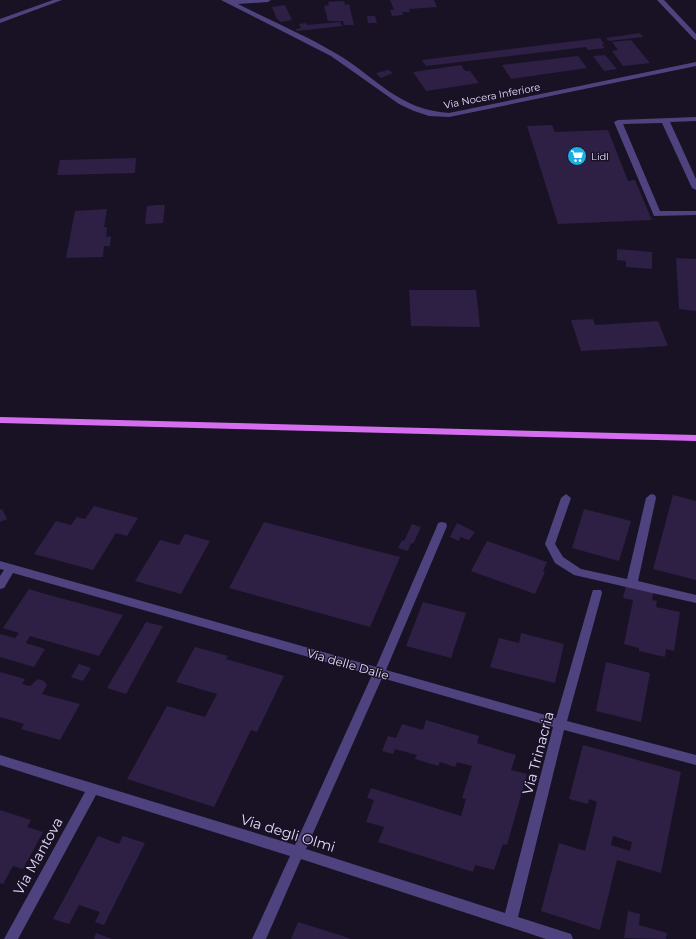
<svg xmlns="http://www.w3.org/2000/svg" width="696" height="939" font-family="Montserrat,sans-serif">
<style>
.building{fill:#2d2044;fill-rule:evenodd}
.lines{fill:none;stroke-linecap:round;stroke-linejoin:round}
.minor{fill:#4f437f;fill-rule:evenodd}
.major{fill:#d46eee;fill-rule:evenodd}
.labels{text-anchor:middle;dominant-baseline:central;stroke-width:3;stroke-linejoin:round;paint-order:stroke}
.far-street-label{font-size:10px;fill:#e4dafb;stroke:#191225}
.far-poi-label{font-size:10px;fill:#e4dafb;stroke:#191225;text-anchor:start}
.street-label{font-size:12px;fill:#e4dafb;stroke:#191225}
.near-street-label{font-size:14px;fill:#e4dafb;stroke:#191225}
</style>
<rect width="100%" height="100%" fill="#191225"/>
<path class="building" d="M390 0H434L437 7 409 9 410 12H402L403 15 392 16 390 10H394Z
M344 1 345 5 349 4 354 25H344L343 21H328L324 6 329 5 328 2Z
M285 5 292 20 281 22 277 19 272 7Z
M367 16H375L377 23H368Z
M340 22 342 26 297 31 296 29 301 28 299 24 306 23 307 25Z
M640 33 643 37 609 41 606 38Z
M600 38 604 44 602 45 605 48 588 50 586 47 426 66 422 60Z
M631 40 650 63 623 66 612 51 618 50 612 42Z
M605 55 617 69 604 71 593 56Z
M578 56 587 68 511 79 502 65Z
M461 65 465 71H470L479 83 426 91 413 72Z
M389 70 393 73 381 78 376 73Z
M552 125 555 132 608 130 628 181 635 180 652 220 558 224 527 126Z
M136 158 135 173 57 175 60 160Z
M157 205H165L163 223 145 224 147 206Z
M107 209 104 227H107L106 237 111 236 110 246H104L103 257 66 258 75 211Z
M617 249 652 252V269L626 267V261L617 260Z
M676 258 696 259V311L679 309Z
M409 290H476L480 327 411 326Z
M593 319 595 325 658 321 668 346 581 351 571 320Z
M673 495 696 501V580L653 569Z
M94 506 138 518 127 536 116 533 93 570 34 554 56 521 71 525 77 517 85 519Z
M2 509 7 519 0 522V510Z
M584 509 631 521 619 561 572 548Z
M264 522 400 557 370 627 229 588Z
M457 523 475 532 469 540 460 537 459 541 450 537Z
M412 524 421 527 413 544 411 543 408 551 398 548 402 540 404 541Z
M185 534 210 541 181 594 135 581 160 540 179 545Z
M487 541 547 562 543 571 545 572 535 594 471 571Z
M627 582 654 589 652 600 657 601 656 607 680 612 674 651 666 649 665 657 639 651V648L624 644 633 600 623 598Z
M29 589 38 592 123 615 99 656 30 636 26 643 45 649 34 667 0 657V634L15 638 19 633 3 628Z
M423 602 466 613 451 658 406 646Z
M146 622 163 626 126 694 107 688Z
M521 633 564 644 555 683 490 667 499 638 519 643Z
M195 647 228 656 226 659 284 676 257 732 251 730 214 807 127 779 167 706 205 717 217 694 176 682Z
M606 662 650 673 641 722 596 711Z
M79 664 91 668 83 681 71 677Z
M0 672 25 679 22 684 30 686 38 679 44 681 47 685 42 694 80 704 60 740 21 729 24 724 0 717Z
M426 720 479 736 477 743 516 755 511 770 527 774 507 845 503 844 494 870 475 865 473 872 378 842 384 827 366 822 374 800 367 798 371 788 461 816 466 799 462 798 472 766 457 762 455 767 440 762 438 766 415 759 417 755 395 749 393 754 382 751 388 736 396 738 402 724 423 730Z
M583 745 681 772 661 873 617 860 600 930 541 911 559 843 585 851 597 802 589 799 588 804 569 799ZM613 836 632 842 630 851 611 845Z
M0 810 31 820 27 827 43 832 23 869 13 866 3 884 0 883Z
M98 836 119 844 123 836 145 843 104 925 95 922 100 912 79 905 69 924 53 919Z
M628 911 640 914 639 925 667 933 666 939 624 938Z
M298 922 346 937 351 939H291Z
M96 933 112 939H94Z"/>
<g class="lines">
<path class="minor" d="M53 0H62L0 23V19Z
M221 0H271L268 2 238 4C271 21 305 35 337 54 377 78 399 110 449 113L696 62V66L449 117 429 116 414 111 399 104 331 56Z
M657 0H664L696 34V40L694 39Z
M696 117V121L670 122 696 179V190L692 188 662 123 623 124 660 211H696V215L654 216 614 122 618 120Z
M566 494 571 498 555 544 563 557 581 569 627 579 646 498 651 494 655 495 656 498 638 581 696 595V603L574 575 555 563 545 544 561 498Z
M442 522 446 523 447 526 386 670 556 718 592 593 593 590H601L602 593 567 721 696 755V765L564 730 518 917 571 934 573 939H546L301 859 266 939H252L290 856 96 795 18 939H4L85 792 0 765V755L295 845 372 675 13 573 4 588 0 589V576L4 570 0 569V561L376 667 437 526 438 523ZM382 678 553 727 505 913 306 849Z"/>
<path class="major" d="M0 417 696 435V441L0 423Z"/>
</g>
<defs>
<g id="supermarket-disc" transform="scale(1)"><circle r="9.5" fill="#1cafe5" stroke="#191225"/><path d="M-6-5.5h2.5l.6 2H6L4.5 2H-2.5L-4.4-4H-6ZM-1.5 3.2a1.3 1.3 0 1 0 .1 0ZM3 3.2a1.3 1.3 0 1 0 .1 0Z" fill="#fff"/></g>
</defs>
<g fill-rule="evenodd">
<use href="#supermarket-disc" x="577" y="156"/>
</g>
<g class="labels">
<g class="far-street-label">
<text transform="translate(492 96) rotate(-11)">Via Nocera Inferiore</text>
</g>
<g class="far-poi-label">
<text x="591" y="156">Lidl</text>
</g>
<g class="street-label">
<text transform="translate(348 664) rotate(16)">Via delle Dalie</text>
</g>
<g class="near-street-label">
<text transform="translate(538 753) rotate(-75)">Via Trinacria</text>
<text transform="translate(288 833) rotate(17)">Via degli Olmi</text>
<text transform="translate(38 856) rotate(-61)">Via Mantova</text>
</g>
</g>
</svg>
